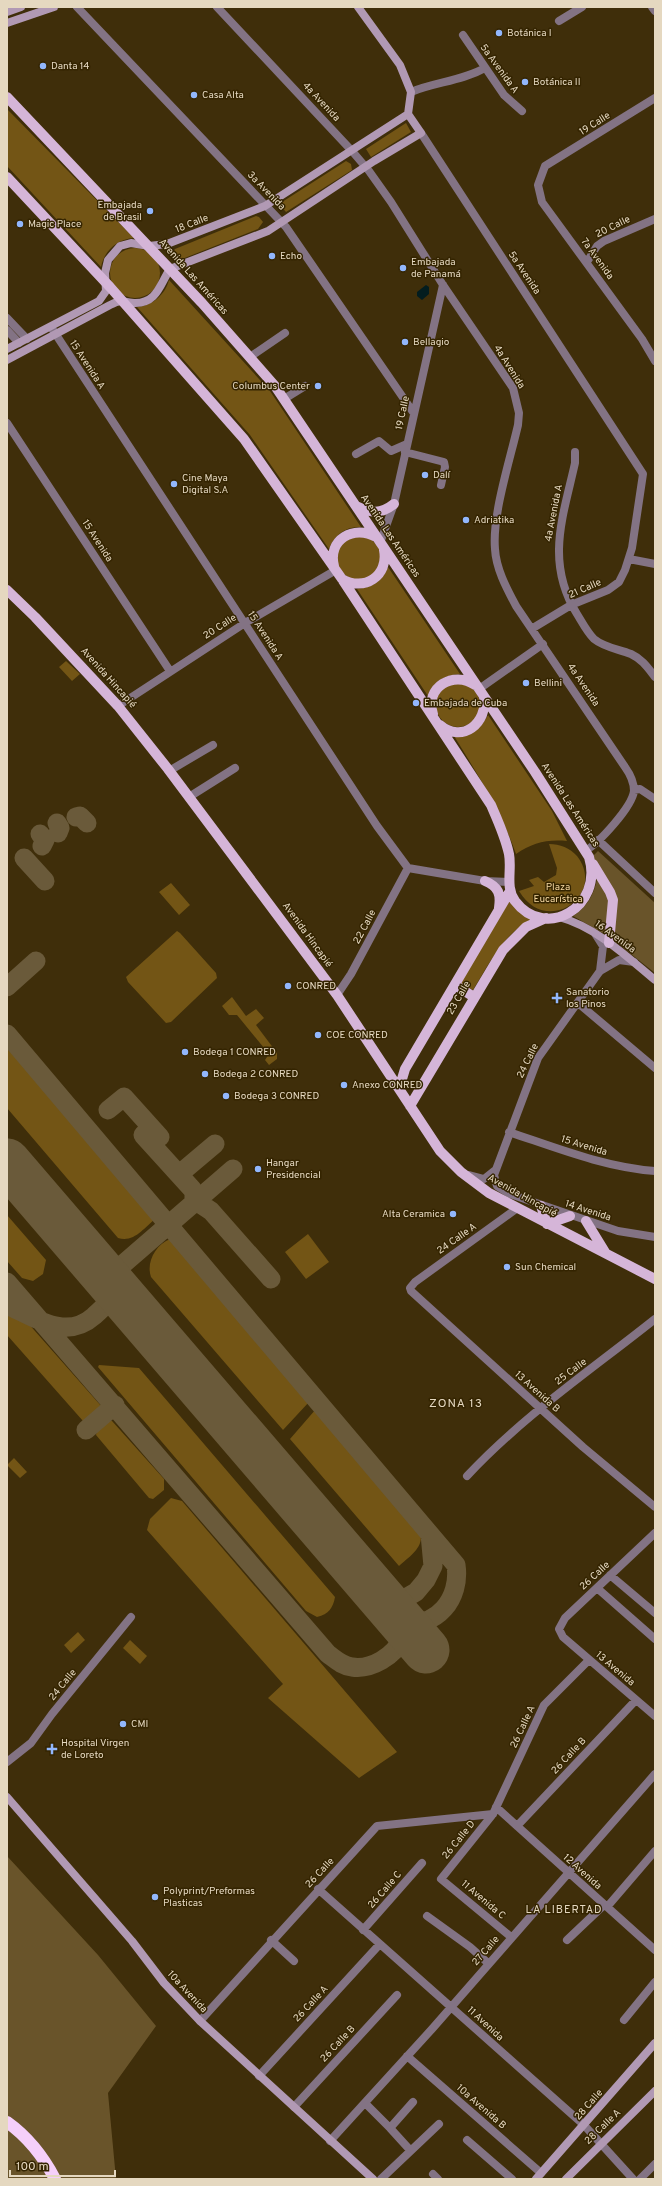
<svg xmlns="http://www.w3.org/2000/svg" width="662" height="2186" font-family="Overpass,sans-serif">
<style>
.green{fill:#735515}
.forest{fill:#69542a}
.water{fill:#031d1f}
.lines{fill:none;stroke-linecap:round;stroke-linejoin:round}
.taxiway{stroke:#6a5a3a;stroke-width:19}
.runway{stroke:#6a5a3a;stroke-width:47}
.street{stroke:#837384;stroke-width:8}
.secondary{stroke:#b199b4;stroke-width:8}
.primary{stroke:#d5b5d8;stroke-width:10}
.highway{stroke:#f5cffa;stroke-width:12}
.poi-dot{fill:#92b7fd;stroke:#342400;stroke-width:1.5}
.labels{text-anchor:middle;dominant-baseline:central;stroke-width:3;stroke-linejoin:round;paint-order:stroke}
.poi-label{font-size:10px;fill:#e5d8c0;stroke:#342400;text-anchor:start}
.street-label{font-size:10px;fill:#e5d8c0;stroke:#342400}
.park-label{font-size:10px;fill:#f4d7a1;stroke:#342400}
.neighbourhood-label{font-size:11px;letter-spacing:1px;fill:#e5d8c0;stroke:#342400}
.quarter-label{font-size:12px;letter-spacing:1px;fill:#e5d8c0;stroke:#342400}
</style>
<rect width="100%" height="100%" fill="#3f2e0a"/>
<path class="green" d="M7 109 134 238C117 239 104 251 101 267L7 166Z
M406 123 411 132 371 157 366 149Z
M346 161 351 164 352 170 286 212 279 204Z
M256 216 259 217 263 222 258 229 177 261 172 257V253L175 249Z
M110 273a25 25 0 1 1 50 0a25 25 0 1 1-50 0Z
M169 280 270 391 361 527C346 526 334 535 329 549L250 435 137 307C152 306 165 295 169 280Z
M337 558a22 22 0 1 1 44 0a22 22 0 1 1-44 0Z
M388 567 460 674C446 675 432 681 428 696L357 589C372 588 382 581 388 567Z
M66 661 80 674 72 681 59 667Z
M436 705a22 22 0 1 1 44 0a22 22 0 1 1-44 0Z
M488 715 552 811 567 841C547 839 532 843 516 854 501 811 478 775 454 736 471 735 480 730 488 715Z
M549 844C560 844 570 848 577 856 607 894 547 938 519 891L534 886 529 880 538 877 544 882 556 875 557 868Z
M171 883 190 905 179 915 159 892Z
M510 900 532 919C503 934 489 964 473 990L460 983Z
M177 931 180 933 216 973 217 978 171 1022 166 1023 128 982 126 977Z
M232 997 246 1016 256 1009 264 1018 256 1025 277 1053V1059L269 1065 265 1060 269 1054 237 1015H229L222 1006Z
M7 1047 156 1218C144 1228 134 1243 118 1238L7 1108Z
M7 1215 46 1260 43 1274 33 1281 22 1278 7 1261Z
M308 1234 329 1262 306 1279 285 1252Z
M170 1239 173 1241 309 1402 283 1430 151 1277C146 1263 155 1245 170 1239Z
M7 1311 27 1322 102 1407 101 1411 89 1422 83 1421 7 1335Z
M99 1365 139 1368 335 1597C333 1608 329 1614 317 1617L306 1611 98 1367Z
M316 1409 420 1532C425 1547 409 1557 399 1566L290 1439Z
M108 1421H112L164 1479V1490L153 1499 149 1498 96 1435 97 1430Z
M14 1458 27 1472 20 1478 7 1465Z
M171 1498 182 1501 397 1752 359 1778 268 1698 283 1684 147 1530 150 1519Z
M78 1632 85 1640 71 1653 64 1645Z
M130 1640 147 1656 140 1664 123 1648Z"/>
<path class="forest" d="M598 851 655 903V973L612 939 615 900 597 866 593 856Z
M597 879 608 893V936L573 916C587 907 594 895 597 879Z
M7 1856 98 1955 156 2026 108 2093 116 2179H7Z"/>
<path class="water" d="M426 285 429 287V294L422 300 417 296V292Z"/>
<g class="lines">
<path class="taxiway" d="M76 817 80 816 87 823
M57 823 60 828 58 833
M40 834 45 840 42 846
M24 858 45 881
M7 987 36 961
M7 1034 456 1565C461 1598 437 1629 402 1622 402 1627 404 1633 402 1638 395 1656 371 1670 352 1667 342 1666 335 1659 328 1654L7 1282
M108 1110 124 1097 160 1137
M151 1127 143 1135 192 1189 194 1193V1203H199L211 1211 271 1279
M176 1171H183L215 1144
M101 1271 121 1266 233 1169
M7 1305C36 1318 66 1341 94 1316 99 1311 105 1307 108 1301 114 1290 115 1277 121 1266
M104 1307 119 1301 127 1302
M86 1430 115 1405
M380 1596 404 1599 416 1592 426 1580 433 1566 430 1534"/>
<path class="runway" d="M7 1162 426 1650"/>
<path class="street" d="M77 7 286 227 413 412
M217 7 352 151 369 171 391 202 443 285 513 388 519 413 518 425C510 460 492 515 495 549 496 569 507 589 516 606L625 767C630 774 634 783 634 791 632 807 599 843 585 851
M652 7 655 11
M559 21 582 7
M463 35 504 95 522 111
M411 92C435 82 462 81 485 68
M655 98 545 166 538 185 542 202 642 339 655 361
M421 133 643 474 632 548 625 570 619 582 608 590 571 605 533 628
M587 262 597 246 604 241 655 219
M7 318 27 339
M51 327 377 826 408 868 485 881 509 882
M7 330 19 343
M250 357 285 333
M284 399 305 386
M7 423 170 671
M405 452 444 462 445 467 441 485
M575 452V463C563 517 545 562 577 614 582 622 587 632 594 639 605 648 619 649 631 654 642 659 648 668 655 677
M356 454 379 441 391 451 407 444
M380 543 394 504 443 285
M629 559 655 564
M479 689 543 644
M118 706 245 623 336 570
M169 771 213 745
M634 790 640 789 655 799
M189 797 235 768
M598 840 655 893
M596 935 603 946 600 971
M634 962 619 960 600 971 538 1058 494 1175 497 1186 510 1194 618 1231 655 1237
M337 995 351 974 408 868
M578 1003 655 1068
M509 1132C557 1148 604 1167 655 1171
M469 1175 484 1179 494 1171
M516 1209 415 1282 410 1288 411 1291 583 1447 655 1507
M467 1476C523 1416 591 1370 655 1319
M655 1533 565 1618 559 1629 563 1637 655 1716
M610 1575 655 1613
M597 1588 655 1639
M7 1762 31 1743 52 1714 131 1617
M496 1807 655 1950
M517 1826 636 1700
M318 1889 584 2125 633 2179
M607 1907 655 1851
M427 1916 470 1947 488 1963
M363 1930 422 1863
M511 1937 441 1879 493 1814 544 1705 589 1660
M271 1940 294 1961
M567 1940 604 1905
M624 2020 655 1982
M200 2021 377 1826 493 1814
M407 2056 541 2173
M259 2076 379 1945
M365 2103 390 2128
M294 2107 397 1995
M467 2140 512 2179
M330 2141 432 2029 655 1774
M410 2150 390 2128 413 2102
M433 2174 438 2179
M381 2179 439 2124
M640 2179 655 2164"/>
<path class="secondary" d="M7 12 21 7
M7 23 54 7
M7 349 99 301 106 291 105 273 108 260 120 246 131 243 149 246 167 244 265 206 408 114
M7 360 110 305C125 298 120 302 134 303 157 304 160 284 170 269L268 231 374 161 421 133 408 114 411 92 400 65 358 7
M559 917C596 927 626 956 655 980
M7 1797 132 1941 164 1983 200 2021 373 2179
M536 2179 655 2043
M566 2179 655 2091"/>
<path class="primary" d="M7 97 202 303 275 386 535 772 589 857C604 907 545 941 515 901 505 887 512 870 509 854 505 836 498 821 491 805L342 579 244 439 110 287 7 177
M356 506C371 513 380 515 394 504
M334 566C327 540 354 524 376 537
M342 579C364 592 389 576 384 550
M7 590 35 617 118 706 168 769 337 995 440 1151 461 1172 489 1193 655 1279
M433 714C424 687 454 670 475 685
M440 725C462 744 488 723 484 697
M593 864 610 892 613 900 609 943
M485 881C499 887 501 894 499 908
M455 985 474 997
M399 1089 405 1069 510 891
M410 1106 503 950 526 927 546 918
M541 1206 547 1224
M586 1221 605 1252
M547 1224 570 1216"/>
<path class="highway" d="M7 2122C28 2137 43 2156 55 2179"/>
</g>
<g class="poi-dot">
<circle cx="499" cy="33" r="4"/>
<circle cx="43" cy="66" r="4"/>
<circle cx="525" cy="82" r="4"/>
<circle cx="194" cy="95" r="4"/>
<circle cx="150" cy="211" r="4"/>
<circle cx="20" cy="224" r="4"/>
<circle cx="272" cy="256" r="4"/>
<circle cx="403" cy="268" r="4"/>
<circle cx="405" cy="342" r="4"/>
<circle cx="318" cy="386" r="4"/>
<circle cx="425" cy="475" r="4"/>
<circle cx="174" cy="484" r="4"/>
<circle cx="466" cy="520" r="4"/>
<circle cx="526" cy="683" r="4"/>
<circle cx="416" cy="703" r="4"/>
<circle cx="288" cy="986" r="4"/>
<path d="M555 992h4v4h4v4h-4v4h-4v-4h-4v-4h4z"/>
<circle cx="318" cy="1035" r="4"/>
<circle cx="185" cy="1052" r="4"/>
<circle cx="205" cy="1074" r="4"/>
<circle cx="344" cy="1085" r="4"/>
<circle cx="226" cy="1096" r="4"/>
<circle cx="258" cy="1169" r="4"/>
<circle cx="453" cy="1214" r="4"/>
<circle cx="507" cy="1267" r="4"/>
<circle cx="123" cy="1724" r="4"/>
<path d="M50 1743h4v4h4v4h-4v4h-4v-4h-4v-4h4z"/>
<circle cx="155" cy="1897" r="4"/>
</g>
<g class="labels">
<g class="poi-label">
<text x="507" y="33">Botánica I</text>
<text x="51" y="66">Danta 14</text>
<text x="533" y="82">Botánica II</text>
<text x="202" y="95">Casa Alta</text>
<text x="142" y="205" text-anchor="end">Embajada<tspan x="142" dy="12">de Brasil</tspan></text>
<text x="28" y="224">Magic Place</text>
<text x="280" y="256">Echo</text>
<text x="411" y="262">Embajada<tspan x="411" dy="12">de Panamá</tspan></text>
<text x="413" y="342">Bellagio</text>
<text x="310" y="386" text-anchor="end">Columbus Center</text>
<text x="433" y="475">Dalí</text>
<text x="182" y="478">Cine Maya<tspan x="182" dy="12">Digital S.A</tspan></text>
<text x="474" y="520">Adriatika</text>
<text x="534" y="683">Bellini</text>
<text x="424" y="703">Embajada de Cuba</text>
<text x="296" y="986">CONRED</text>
<text x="566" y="992">Sanatorio<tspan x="566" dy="12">los Pinos</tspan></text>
<text x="326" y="1035">COE CONRED</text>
<text x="193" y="1052">Bodega 1 CONRED</text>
<text x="213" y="1074">Bodega 2 CONRED</text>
<text x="352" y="1085">Anexo CONRED</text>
<text x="234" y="1096">Bodega 3 CONRED</text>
<text x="266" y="1163">Hangar<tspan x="266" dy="12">Presidencial</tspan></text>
<text x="445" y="1214" text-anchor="end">Alta Ceramica</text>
<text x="515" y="1267">Sun Chemical</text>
<text x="131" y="1724">CMI</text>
<text x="61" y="1743">Hospital Virgen<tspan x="61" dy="12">de Loreto</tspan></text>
<text x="163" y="1891">Polyprint/Preformas<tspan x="163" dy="12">Plasticas</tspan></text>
</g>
<g class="street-label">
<text transform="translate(499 69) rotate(54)">5a Avenida A</text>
<text transform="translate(321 102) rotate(47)">4a Avenida</text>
<text transform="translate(595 124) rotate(-32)">19 Calle</text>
<text transform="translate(266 191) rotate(46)">3a Avenida</text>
<text transform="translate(192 224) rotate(-21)">18 Calle</text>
<text transform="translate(613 227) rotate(-26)">20 Calle</text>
<text transform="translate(597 259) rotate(54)">7a Avenida</text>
<text transform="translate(524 273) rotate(56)">5a Avenida</text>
<text transform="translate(193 277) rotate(48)">Avenida Las Américas</text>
<text transform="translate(87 365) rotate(57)">15 Avenida A</text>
<text transform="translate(509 367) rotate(58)">4a Avenida</text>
<text transform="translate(403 413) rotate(-78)">19 Calle</text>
<text transform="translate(554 513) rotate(-79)">4a Avenida A</text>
<text transform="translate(390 536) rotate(56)">Avenida Las Américas</text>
<text transform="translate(97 541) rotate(57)">15 Avenida</text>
<text transform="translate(585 589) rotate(-24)">21 Calle</text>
<text transform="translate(220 627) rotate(-33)">20 Calle</text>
<text transform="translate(265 636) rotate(57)">15 Avenida A</text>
<text transform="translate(108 678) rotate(48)">Avenida Hincapié</text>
<text transform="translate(583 685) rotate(56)">4a Avenida</text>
<text transform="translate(570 805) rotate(57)">Avenida Las Américas</text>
<text transform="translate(365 927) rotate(-62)">22 Calle</text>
<text transform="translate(307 935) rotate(54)">Avenida Hincapié</text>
<text transform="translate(615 937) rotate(36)">16 Avenida</text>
<text transform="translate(459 998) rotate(-60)">23 Calle</text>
<text transform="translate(528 1061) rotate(-64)">24 Calle</text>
<text transform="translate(584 1146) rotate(17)">15 Avenida</text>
<text transform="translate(522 1196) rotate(29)">Avenida Hincapié</text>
<text transform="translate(588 1211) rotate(18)">14 Avenida</text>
<text transform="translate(457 1239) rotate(-35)">24 Calle A</text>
<text transform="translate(571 1372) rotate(-37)">25 Calle</text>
<text transform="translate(537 1392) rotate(42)">13 Avenida B</text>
<text transform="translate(595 1576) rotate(-43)">26 Calle</text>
<text transform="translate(615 1669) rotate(40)">13 Avenida</text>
<text transform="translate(63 1685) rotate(-51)">24 Calle</text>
<text transform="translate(523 1727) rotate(-65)">26 Calle A</text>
<text transform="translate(569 1756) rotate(-47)">26 Calle B</text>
<text transform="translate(459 1840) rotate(-51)">26 Calle D</text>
<text transform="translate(582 1872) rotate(42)">12 Avenida</text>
<text transform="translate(320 1873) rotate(-47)">26 Calle</text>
<text transform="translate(385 1890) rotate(-49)">26 Calle C</text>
<text transform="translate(483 1900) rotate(40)">11 Avenida C</text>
<text transform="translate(486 1951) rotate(-49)">27 Calle</text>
<text transform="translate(187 1992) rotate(47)">10a Avenida</text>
<text transform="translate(311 2004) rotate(-47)">26 Calle A</text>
<text transform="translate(485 2024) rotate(43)">11 Avenida</text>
<text transform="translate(338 2044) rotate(-47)">26 Calle B</text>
<text transform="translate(589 2105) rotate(-49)">28 Calle</text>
<text transform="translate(481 2107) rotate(41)">10a Avenida B</text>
<text transform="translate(603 2127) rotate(-44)">28 Calle A</text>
</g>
<g class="park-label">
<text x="558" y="887">Plaza<tspan x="558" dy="12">Eucarística</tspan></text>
</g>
<g class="neighbourhood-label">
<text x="564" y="1910">LA LIBERTAD</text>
</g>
<g class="quarter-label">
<text x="456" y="1404">ZONA 13</text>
</g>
</g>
<rect width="662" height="2186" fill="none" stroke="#e5d8c0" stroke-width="16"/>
<path d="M10 2170v6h105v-6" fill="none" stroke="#e5d8c0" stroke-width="2"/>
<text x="16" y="2170" font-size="12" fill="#e5d8c0" stroke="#342400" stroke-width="3" paint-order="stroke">100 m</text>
</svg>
